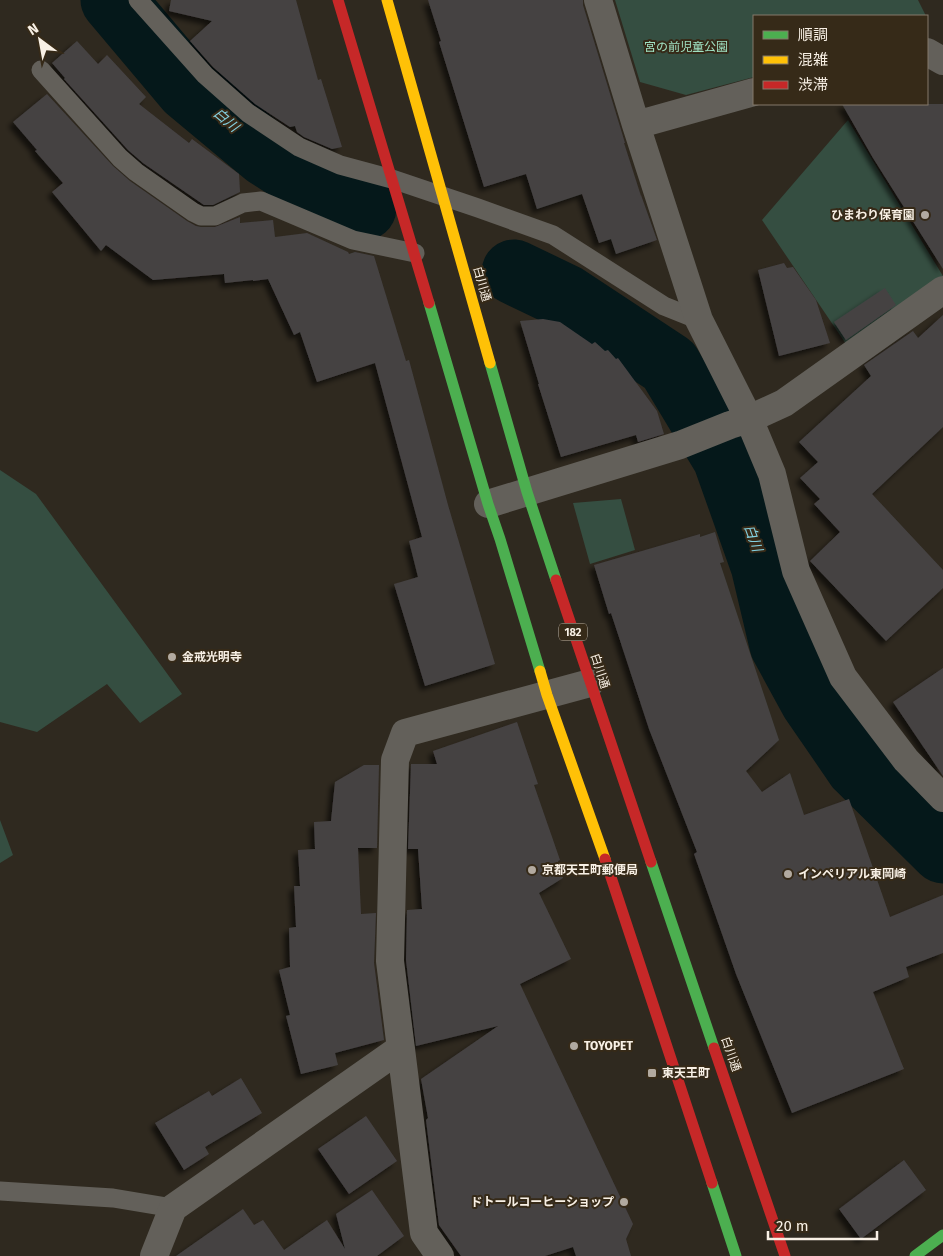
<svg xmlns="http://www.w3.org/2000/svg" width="943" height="1256" font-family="'Fira Sans','Noto Sans JP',sans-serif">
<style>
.green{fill:#354e41}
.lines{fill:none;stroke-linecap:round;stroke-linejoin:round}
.river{stroke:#05181a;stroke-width:65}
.building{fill:#454243;filter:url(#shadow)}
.lane{stroke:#63605a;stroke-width:19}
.street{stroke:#63605a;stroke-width:28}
.fast{stroke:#4caf50;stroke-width:11}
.slow{stroke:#ffc107;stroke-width:11}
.jam{stroke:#c62828;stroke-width:11}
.poi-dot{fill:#b2aaa0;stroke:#362a18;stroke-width:2}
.labels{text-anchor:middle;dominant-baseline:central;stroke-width:4;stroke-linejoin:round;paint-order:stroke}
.shield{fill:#362a18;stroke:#beb5a8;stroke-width:1}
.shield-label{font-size:11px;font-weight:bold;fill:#f8f0e5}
.park-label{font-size:12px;fill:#9fe1c2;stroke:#362a18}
.poi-label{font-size:12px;font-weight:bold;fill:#f8f0e5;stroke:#362a18;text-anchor:start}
.street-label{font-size:12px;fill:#f8f0e5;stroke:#362a18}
.water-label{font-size:14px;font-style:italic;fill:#84d1e1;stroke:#362a18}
</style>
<defs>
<filter id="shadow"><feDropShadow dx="-4.5" dy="4.5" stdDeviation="2.5" flood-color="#0009"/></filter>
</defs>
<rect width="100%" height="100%" fill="#2f291f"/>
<path class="green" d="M615 0H918L926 16H754V77L686 95 640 82Z
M848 120 943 276 846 344 762 220Z
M0 470 36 494 182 694 140 723 107 684 37 732 0 722Z
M621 499 635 550 590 564 573 503Z
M0 820 13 855 0 863Z"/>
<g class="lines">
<path class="river" d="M113 0 188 89 266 154 302 177 364 208
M514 272 566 297 669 365 725 458 763 565 782 645 812 700 858 767 943 851"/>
</g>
<path class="building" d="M171 0H296L318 80 321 79 342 147 332 149 304 137 297 132 295 126 290 127 255 104 213 67 190 41 212 21 169 11Z
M428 0H583V5L625 143H624L641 196V195L657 240 616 254 611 239 599 243 582 194 537 209 526 174 484 187 439 42 441 41Z
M77 41 98 64 107 55 146 97 139 104 189 143 192 139 239 174 240 192 213 205H204L143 163 128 150 64 79 65 78 52 63Z
M47 94 113 166 130 181 187 221 196 226 201 227H215L240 217V223L273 220 275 237 307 233 348 252 349 254 355 252 374 256 406 361 409 360 448 505 495 664 425 686 394 584 418 577 409 541 422 537 375 363 317 382 300 332 294 335 268 279 253 281V280L225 283 224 274 153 280 106 245 101 251 52 192 63 183 35 151 37 150 13 122Z
M842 104H943V269L873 158Z
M784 263 787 268 793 267 816 300 830 343 779 356 758 270Z
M885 288 896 305 846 340 834 322Z
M943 315V427L872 494 943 570V588L886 641 810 561 840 532 814 504 820 499 800 478 818 462 799 442 871 376 864 365 913 331 918 338Z
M543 319 560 322 592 344 595 342 605 351 608 350 616 359 618 358 657 411 664 434 638 442 636 435 561 457 538 384H539L520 321Z
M715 532 724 562 720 563 779 740 746 771 762 792 790 773 804 815 849 799 890 917 943 895V953L906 967 909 977 873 992 904 1069 792 1113 736 974 694 854 697 852 649 729 611 613 609 614 594 565 700 534V537Z
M943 668V776L893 702Z
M517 722 538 784 534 785 560 860 558 861 563 878 539 893 571 959 520 984 633 1224 626 1239 631 1256H576L573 1247 545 1256H461L439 1225 426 1120 428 1118 421 1079 498 1026 416 1046 406 960 407 910 422 909 418 849H408L411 764H437L433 751Z
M364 765H379L377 848H358L361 914 376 913 374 963 384 1040 335 1053 338 1065 301 1074 286 1016 290 1015 279 970 290 967 289 928 296 927 294 886H300L298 850 315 849 314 822 331 821 335 782Z
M241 1078 262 1113 205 1147 209 1154 184 1170 155 1123 209 1091 212 1096Z
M366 1116 397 1161 349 1194 318 1149Z
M904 1160 926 1190 861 1239 839 1209Z
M372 1190 404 1236 377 1256H176L243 1209 254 1225 263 1220 284 1250 327 1220 345 1249 336 1214Z"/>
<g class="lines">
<path class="lane" d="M138 0 205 75 248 113 299 147 340 165 392 179 478 208 553 235 664 306 699 320
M41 70 120 158 136 172 193 212 201 216H215L243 203 261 201 353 240 415 253
M0 1191 113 1198 173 1208"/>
<path class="street" d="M598 0 636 125 699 320 749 419 772 474 796 571 843 677 906 760 943 798
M927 52 943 61
M636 125 754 92
M488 504 680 445 730 425 749 419 784 403 943 290
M154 1256 173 1208 401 1048
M440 1256 424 1233 390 961 395 760 405 733 590 683"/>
<path class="fast" d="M429 303 488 504 500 539 540 671
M490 363 527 492 556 580
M651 862 714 1048
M712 1183 736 1256
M915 1256 943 1235"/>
<path class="slow" d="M387 0 490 363
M540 671 547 695 605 859"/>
<path class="jam" d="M338 0 429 303
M556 580 651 862
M605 859 712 1183
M714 1048 785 1256"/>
</g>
<g class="poi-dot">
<circle cx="925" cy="215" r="5"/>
<circle cx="172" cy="657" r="5"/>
<circle cx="532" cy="870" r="5"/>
<circle cx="788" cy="874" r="5"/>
<circle cx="574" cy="1046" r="5"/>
<rect x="647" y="1068" width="10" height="10" rx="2.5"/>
<circle cx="624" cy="1202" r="5"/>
</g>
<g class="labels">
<rect class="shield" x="559" y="623.5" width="28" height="17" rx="4"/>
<g class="shield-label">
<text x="573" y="632">182</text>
</g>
<g class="park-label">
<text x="686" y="47">宮の前児童公園</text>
</g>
<g class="poi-label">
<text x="915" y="215" text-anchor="end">ひまわり保育園</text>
<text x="182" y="657">金戒光明寺</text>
<text x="542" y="870">京都天王町郵便局</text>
<text x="798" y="874">インペリアル東岡崎</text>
<text x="584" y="1046">TOYOPET</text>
<text x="662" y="1073">東天王町</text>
<text x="614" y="1202" text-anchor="end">ドトールコーヒーショップ</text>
</g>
<g class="street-label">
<text transform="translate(482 284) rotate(74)">白川通</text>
<text transform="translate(600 671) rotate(72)">白川通</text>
<text transform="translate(731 1054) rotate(71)">白川通</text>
</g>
<g class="water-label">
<text transform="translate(226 120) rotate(40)">白川</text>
<text transform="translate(753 538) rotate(70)">白川</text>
</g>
</g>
<rect x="753" y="15" width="175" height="90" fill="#362a18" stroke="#84796a"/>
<rect x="763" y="31" width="25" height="8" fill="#4caf50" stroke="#84796a"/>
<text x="798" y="40" font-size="15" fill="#f8f0e5">順調</text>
<rect x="763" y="56" width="25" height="8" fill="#ffc107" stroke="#84796a"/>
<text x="798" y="65" font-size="15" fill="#f8f0e5">混雑</text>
<rect x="763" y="81" width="25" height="8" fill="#c62828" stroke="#84796a"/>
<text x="798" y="90" font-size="15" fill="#f8f0e5">渋滞</text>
<g transform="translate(40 40) rotate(328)" stroke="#362a18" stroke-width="4" paint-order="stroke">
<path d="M0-4L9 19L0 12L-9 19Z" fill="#f8f0e5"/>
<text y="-8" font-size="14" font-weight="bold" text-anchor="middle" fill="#f8f0e5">N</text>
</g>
<path d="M768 1231v8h109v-8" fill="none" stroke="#f8f0e5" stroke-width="2.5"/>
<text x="776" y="1231" font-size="15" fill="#f8f0e5" stroke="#362a18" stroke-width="4" paint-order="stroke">20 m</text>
</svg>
